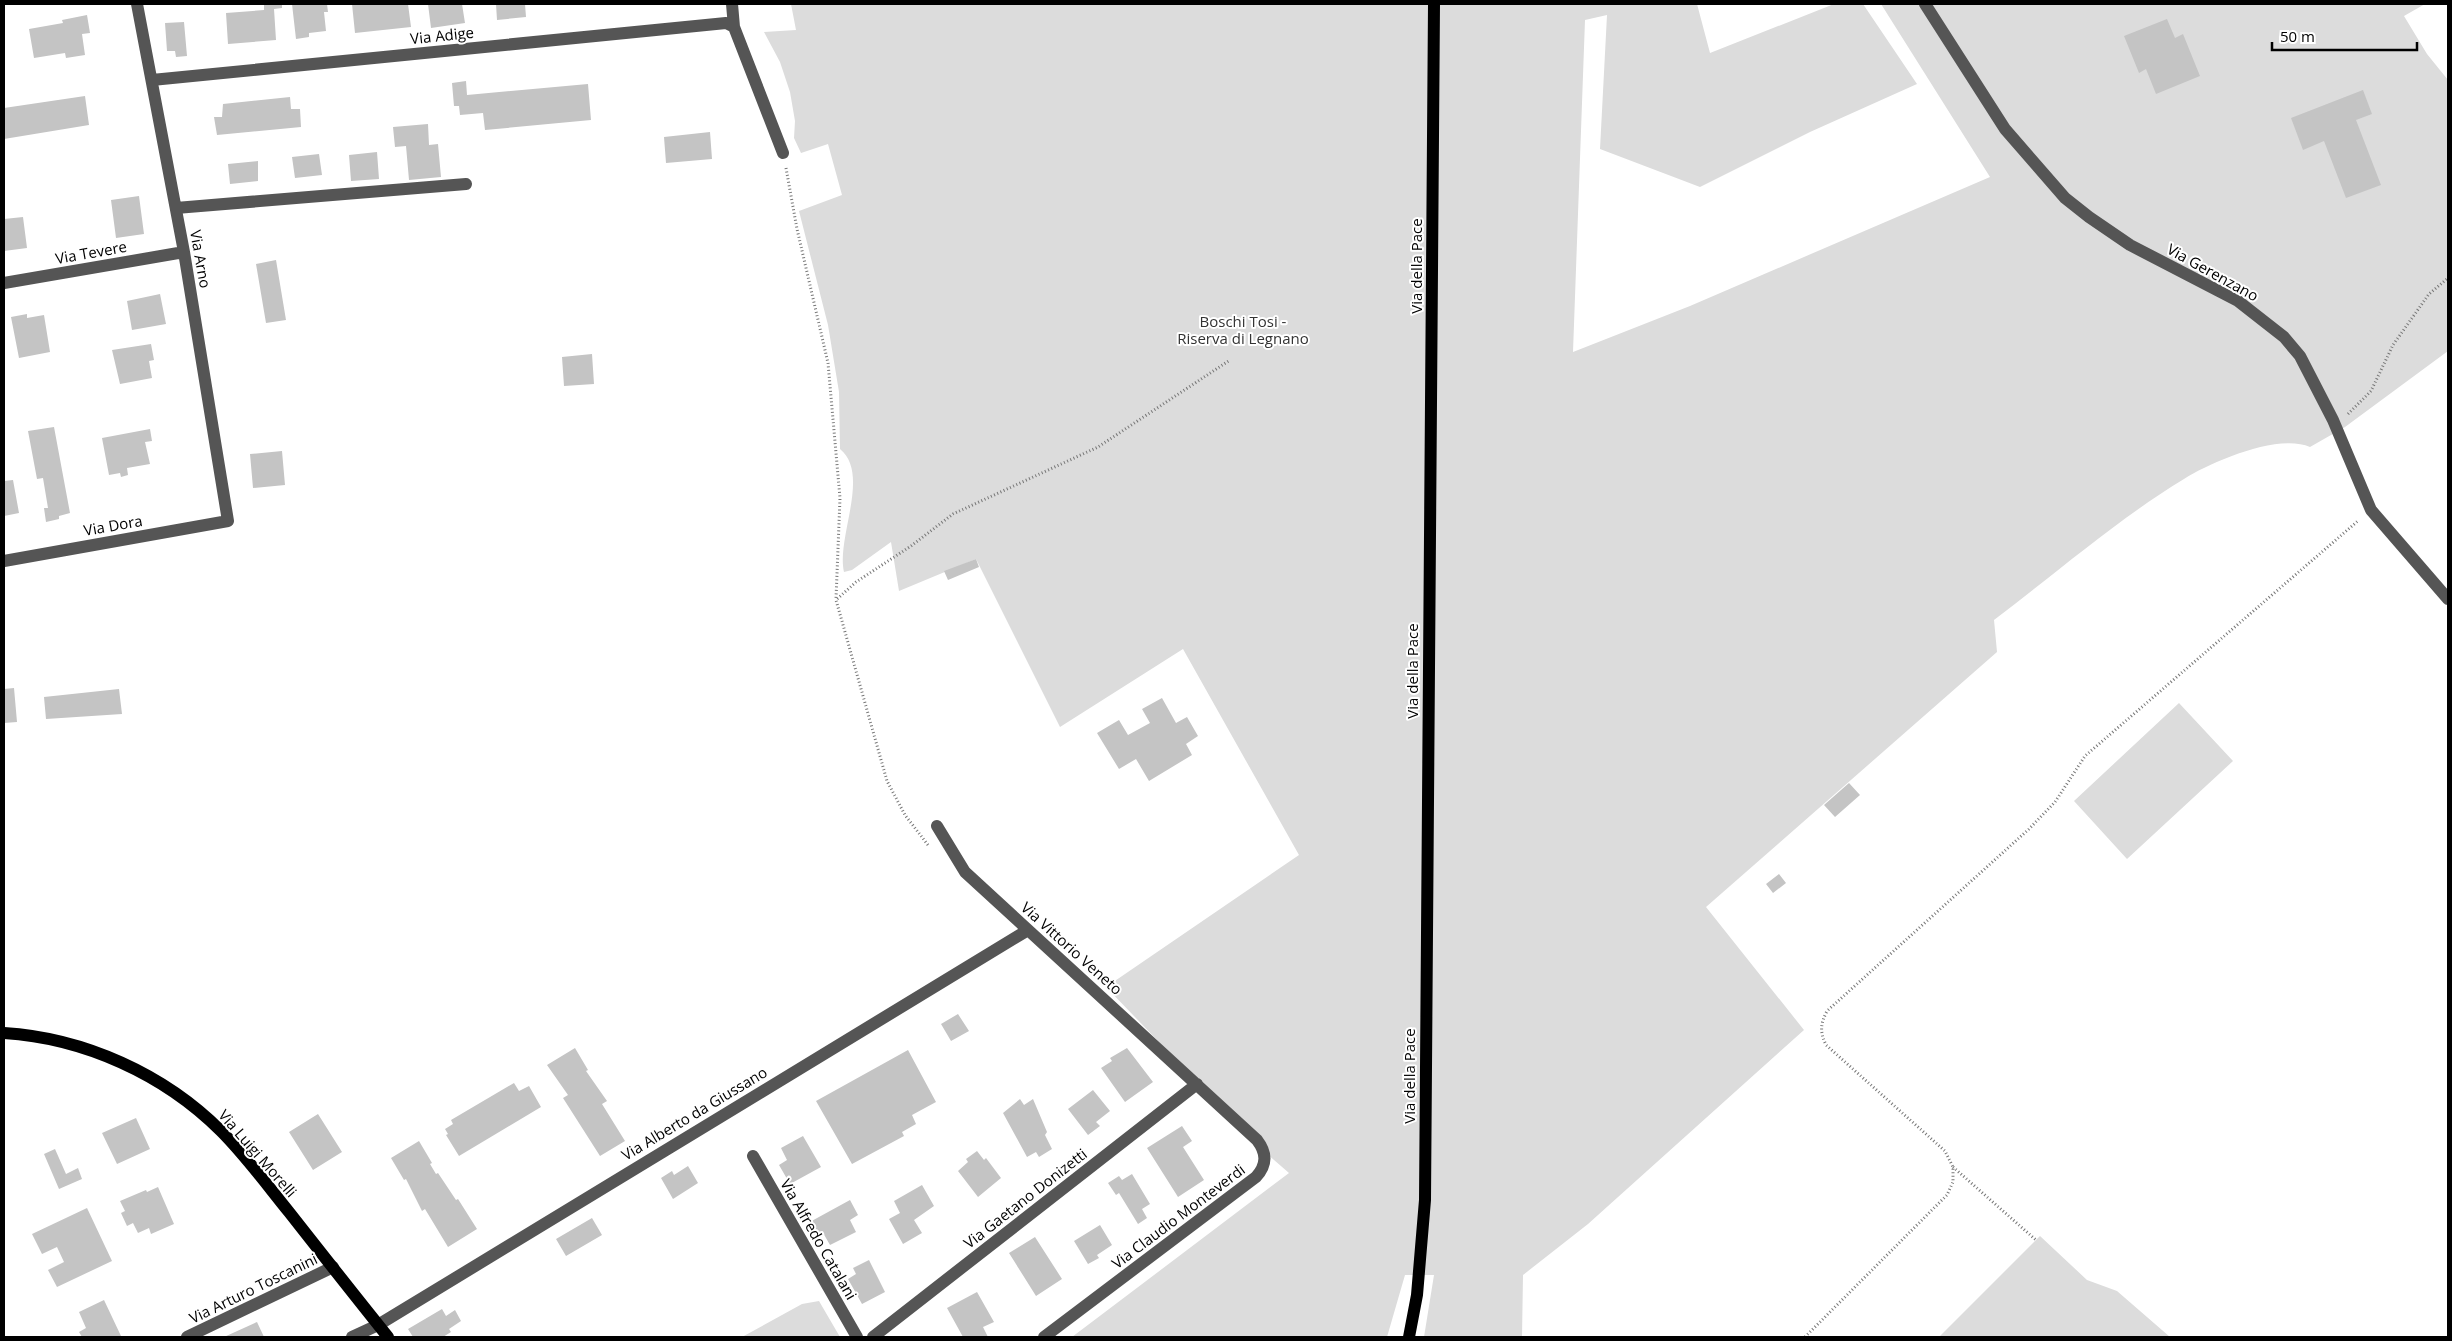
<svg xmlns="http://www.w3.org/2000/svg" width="2452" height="1341" font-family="'Open Sans',sans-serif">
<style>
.green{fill:#dcdcdc}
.building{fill:#c4c4c4}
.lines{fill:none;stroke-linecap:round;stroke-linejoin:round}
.path{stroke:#777;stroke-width:3;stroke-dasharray:1 2.5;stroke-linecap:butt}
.minor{stroke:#555;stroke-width:12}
.major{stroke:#000;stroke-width:12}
.labels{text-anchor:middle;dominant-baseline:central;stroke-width:4;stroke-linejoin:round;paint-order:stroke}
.street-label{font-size:15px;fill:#000;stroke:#fff}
.park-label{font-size:15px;fill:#333;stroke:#fff}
</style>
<rect width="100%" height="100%" fill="#fff"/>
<path class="green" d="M791 4H1697L1710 53 1834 4H1863L1917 84 1810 132 1700 187 1600 149 1607 15 1585 20 1573 352 1690 306 1990 177 1881 4H2425L2404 16 2427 54 2448 80V351L2345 427 2310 447C2278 433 2211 462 2184 479 2118 519 2055 574 1994 620L1997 652 1706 907 1804 1030 1588 1224 1523 1275 1522 1337H1424L1434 1275H1405L1387 1337H1072L1289 1173 1266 1153 1106 987 1299 855 1183 649 1060 727 976 559 899 591 891 542 852 570 844 572C836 538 871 474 840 449L839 392 828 325 799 211 842 195 828 144 801 153 794 138 795 121 790 92 780 62 764 32 796 30Z
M2179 703 2233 761 2127 859 2074 801Z
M2040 1236 2087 1280 2117 1291 2170 1337H1939Z
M819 1301 840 1337H742L802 1304Z"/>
<path class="building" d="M264 4H282V8L274 9 276 40 228 44 226 13 264 10Z
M292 4H327L328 12H324L326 31 309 33V37L296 39Z
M352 4H408L411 27 355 33Z
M428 4H462L465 23 431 28Z
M496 4H525L526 17 497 20Z
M87 15 90 33 82 34 85 55 66 58 65 53 34 58 29 29 63 23 62 20Z
M2167 19 2175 38 2183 34 2200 76 2156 94 2146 69 2139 73 2124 36Z
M184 22 187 56 176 57 175 51H167L165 23Z
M466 81 467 95 588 84 591 120 485 130 483 113 460 115 459 106H454L452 83Z
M2363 90 2372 114 2356 120 2381 185 2346 198 2324 141 2303 150 2291 118Z
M85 96 89 125 4 139V108Z
M290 97 291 109H300L301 127 217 135 214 117H222L223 104Z
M428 124 429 145 438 144 441 177 409 180 406 146 395 147 393 127Z
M710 132 712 159 666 163 664 137Z
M377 152 379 179 351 181 349 155Z
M319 154 322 175 295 178 292 157Z
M258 161V181L230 184 228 164Z
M139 196 144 234 116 238 111 200Z
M23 217 27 248 4 251V219Z
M276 260 286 320 266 323 256 264Z
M160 294 166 324 132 330 127 301Z
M27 314V318L44 315 50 352 19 358 11 317Z
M151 344 154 360 149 361 152 378 120 384 112 350Z
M592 354 594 384 564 386 562 357Z
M54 427 70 513 59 516V519L46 522 44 508H48L43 478 37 479 28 431Z
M150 429 152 441 145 442 150 464 127 468 128 475 121 477 120 473 109 475 102 438Z
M282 451 285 485 253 488 250 454Z
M13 480 19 513 4 516V481Z
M976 559 979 567 948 580 944 571Z
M14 688 17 722 4 723V689Z
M119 689 122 714 46 719 44 697Z
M1162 698 1176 723 1187 717 1198 736 1186 744 1192 755 1149 781 1136 759 1119 769 1097 733 1119 720 1128 735 1150 723 1142 709Z
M1849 783 1860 795 1835 817 1824 805Z
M1779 874 1786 883 1773 893 1766 884Z
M958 1014 969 1031 951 1041 941 1024Z
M575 1048 588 1070 586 1071 607 1101 602 1104 625 1141 600 1156 563 1098 568 1095 547 1065Z
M1127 1048 1153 1082 1125 1102 1101 1068 1112 1061 1110 1058Z
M908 1050 936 1102 912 1115 916 1124 902 1132 904 1136 852 1164 816 1101Z
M514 1083 519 1091 529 1086 541 1107 459 1156 446 1135 448 1134 445 1129 453 1124 451 1120Z
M1093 1090 1110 1111 1096 1122 1100 1126 1088 1135 1068 1109Z
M1020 1099 1024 1105 1033 1099 1047 1132 1045 1135 1052 1149 1039 1157 1036 1152 1027 1157 1003 1113Z
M318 1114 342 1152 313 1170 289 1132Z
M136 1118 150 1149 117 1164 102 1133Z
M1182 1126 1192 1141 1183 1147 1204 1180 1178 1197 1147 1148Z
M803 1136 821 1167 790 1184 779 1165 787 1160 781 1148Z
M419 1141 432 1163 430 1164 436 1174 438 1173 456 1200 458 1199 477 1229 448 1247 425 1209 422 1211 406 1179 404 1180 391 1158Z
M55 1149 66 1174 78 1168 82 1179 59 1189 44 1154Z
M977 1151 984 1160 986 1158 1001 1178 978 1197 958 1171 968 1162 966 1159Z
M688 1166 698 1183 673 1199 661 1178 672 1171 674 1175Z
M1132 1174 1150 1204 1142 1209 1147 1218 1138 1224 1119 1193 1116 1195 1108 1183 1119 1176 1122 1180Z
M922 1185 934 1206 914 1220 922 1233 903 1244 889 1219 900 1213 894 1201Z
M158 1187 174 1224 151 1234 149 1228 138 1233 133 1223 127 1226 121 1213 125 1211 120 1201 146 1190 147 1192Z
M850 1200 858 1215 850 1220 856 1232 830 1245 822 1231 815 1235 808 1223Z
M87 1208 112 1261 57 1287 48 1270 64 1262 57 1247 42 1254 32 1234Z
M592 1218 602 1235 566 1256 556 1239Z
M1100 1225 1112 1245 1097 1255 1099 1258 1088 1264 1074 1241Z
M1035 1237 1062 1279 1036 1296 1009 1253Z
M869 1260 885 1292 862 1304 848 1279 856 1274 853 1268Z
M977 1292 994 1322 983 1327 988 1337H963L947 1308Z
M104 1300 121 1336 82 1337 79 1332 86 1328 79 1312Z
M442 1309 446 1316 455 1310 461 1321 449 1329 451 1332 443 1337H413L408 1329Z
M257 1322 264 1337H224Z"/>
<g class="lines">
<path class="path" d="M786 168 797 229 828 363 840 498 836 599
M2348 414 2371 391 2393 345 2429 294 2448 278
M928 845 905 815 887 781 836 600 856 582 911 546 953 514 1098 447 1230 360
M1953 1167 2036 1240
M1805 1337 1947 1195 1953 1182V1167L1945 1151 1826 1045C1820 1032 1820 1025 1827 1011L2029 829 2055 802 2085 756 2359 520"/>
<path class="minor" d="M732 4 734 27 783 153
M1925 4 2005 129 2065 198 2089 217 2130 245 2238 301 2284 337 2300 356 2333 420 2371 510 2448 599
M152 80 726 23 734 27
M176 208 466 184
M4 283 184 252
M4 561 228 521 184 252 137 4
M937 826 965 872 1257 1140C1267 1153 1267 1165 1256 1177L1044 1337
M753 1156 857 1337
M187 1337 333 1267
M352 1337 378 1325 1028 930
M873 1337 1197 1084"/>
<path class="major" d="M4 1033C84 1038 164 1074 221 1131 246 1156 267 1185 289 1212 322 1254 355 1296 388 1337
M1409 1337 1417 1295 1425 1200 1434 4"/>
</g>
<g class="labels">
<g class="street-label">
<text transform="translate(442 35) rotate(-6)">Via Adige</text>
<text transform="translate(91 252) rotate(-10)">Via Tevere</text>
<text transform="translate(201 259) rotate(80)">Via Arno</text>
<text transform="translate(1416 266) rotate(-90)">Via della Pace</text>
<text transform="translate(2213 272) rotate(29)">Via Gerenzano</text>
<text transform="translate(113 525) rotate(-10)">Via Dora</text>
<text transform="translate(1412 671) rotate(-90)">Via della Pace</text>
<text transform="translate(1072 948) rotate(42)">Via Vittorio Veneto</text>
<text transform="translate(1409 1076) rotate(-90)">Via della Pace</text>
<text transform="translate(694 1113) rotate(-31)">Via Alberto da Giussano</text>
<text transform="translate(258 1153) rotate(49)">Via Luigi Morelli</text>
<text transform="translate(1025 1198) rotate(-38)">Via Gaetano Donizetti</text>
<text transform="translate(1178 1216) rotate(-37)">Via Claudio Monteverdi</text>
<text transform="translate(819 1239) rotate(60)">Via Alfredo Catalani</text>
<text transform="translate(253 1288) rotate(-26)">Via Arturo Toscanini</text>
</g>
<g class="park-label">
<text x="1243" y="321">Boschi Tosi -<tspan x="1243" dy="17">Riserva di Legnano</tspan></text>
</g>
</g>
<rect width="2452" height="1341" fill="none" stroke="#000000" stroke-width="10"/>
<path d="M2272 42v8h145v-8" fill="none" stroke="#000000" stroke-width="2.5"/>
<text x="2280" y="42" font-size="15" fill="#000000" stroke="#ffffff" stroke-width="4" paint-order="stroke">50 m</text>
</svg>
